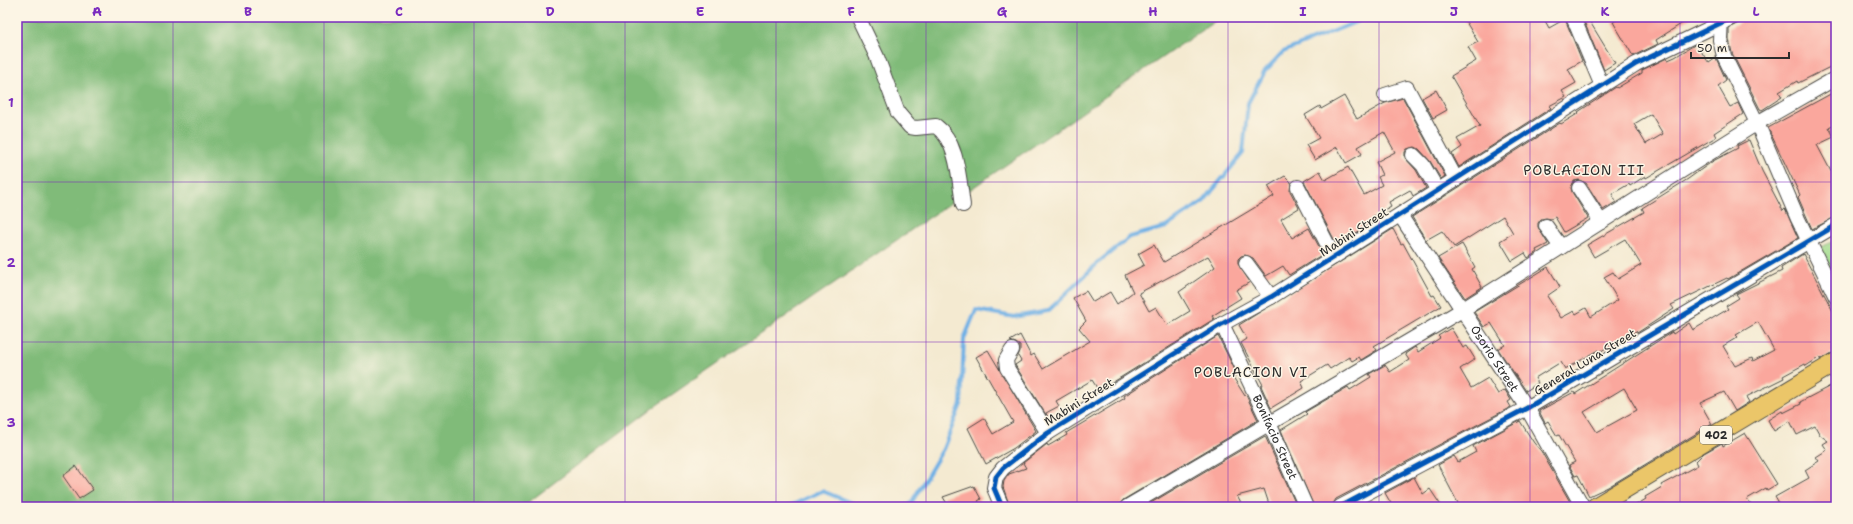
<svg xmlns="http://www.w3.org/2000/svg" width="1853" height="524" font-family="'Shantell Sans',sans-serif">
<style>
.green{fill:#a1db8e;stroke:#66835c}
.forest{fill:#80bb79;stroke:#567352}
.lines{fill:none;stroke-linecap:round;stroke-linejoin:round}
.stream{stroke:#71b1e5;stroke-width:4}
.building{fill:#faa79d;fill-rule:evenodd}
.minor-casing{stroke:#494844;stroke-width:16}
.major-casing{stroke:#494844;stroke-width:20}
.minor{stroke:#fff;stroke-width:14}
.major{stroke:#ebc669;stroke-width:18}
.cycleway-casing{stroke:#fcf5e5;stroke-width:8}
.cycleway{stroke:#0057b8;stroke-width:5}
.grid{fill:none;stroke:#7b2cbf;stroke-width:1;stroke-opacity:0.55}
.labels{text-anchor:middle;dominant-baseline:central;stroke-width:3;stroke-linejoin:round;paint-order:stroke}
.shield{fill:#fcf5e5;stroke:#6a6863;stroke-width:1}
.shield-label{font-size:11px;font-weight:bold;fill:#2b2b2b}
.street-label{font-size:12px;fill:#2b2b2b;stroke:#fcf5e5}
.quarter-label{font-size:14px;letter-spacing:1px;fill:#2b2b2b;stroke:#fcf5e5}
.neatline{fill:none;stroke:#7b2cbf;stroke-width:1.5}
.grid-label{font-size:13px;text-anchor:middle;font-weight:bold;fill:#7b2cbf}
</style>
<rect width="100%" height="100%" fill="#fcf5e5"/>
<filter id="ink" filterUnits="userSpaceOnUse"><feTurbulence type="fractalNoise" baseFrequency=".025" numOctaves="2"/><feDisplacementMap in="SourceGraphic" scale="8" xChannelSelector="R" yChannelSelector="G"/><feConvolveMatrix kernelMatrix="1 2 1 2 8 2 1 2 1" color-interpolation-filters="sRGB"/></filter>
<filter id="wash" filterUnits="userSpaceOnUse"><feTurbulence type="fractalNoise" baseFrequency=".012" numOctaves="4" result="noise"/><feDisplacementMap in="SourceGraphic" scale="16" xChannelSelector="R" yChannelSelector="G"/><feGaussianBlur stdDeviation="0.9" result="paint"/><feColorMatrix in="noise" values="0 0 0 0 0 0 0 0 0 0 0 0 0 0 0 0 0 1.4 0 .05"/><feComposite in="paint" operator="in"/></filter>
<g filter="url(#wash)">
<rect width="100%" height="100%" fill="#f4ead1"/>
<path class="green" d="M1836 239V279L1819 248Z"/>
<path class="forest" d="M17 17H1221L654 407 522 507H17Z"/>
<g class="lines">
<path class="stream" d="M788 507 822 491 862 507
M897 507 910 505 943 449 961 404 964 339 976 310 1014 317 1048 311 1101 260 1130 237 1166 227 1204 201 1243 153 1248 103 1265 71 1283 52 1368 17"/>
</g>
<g id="blocks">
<path class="building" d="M1463 17H1543L1549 28 1565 19 1582 61 1568 69 1576 83 1562 91 1566 97 1549 106 1551 108 1459 167 1452 154 1462 147 1457 139 1480 126 1451 76 1476 61 1468 47 1478 42Z
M1587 17 1615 63 1604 70 1583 19Z
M1621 17H1692L1656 40 1658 44 1633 56 1613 22Z
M1741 17H1836V64L1798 83 1797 81 1779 92 1782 97 1762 110 1760 109 1732 53 1729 39V28L1740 22Z
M1696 44 1709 63 1716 58 1726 80 1718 86 1730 107 1738 103 1743 114 1714 133 1716 137 1646 178 1645 176 1630 186 1629 184 1612 194 1616 202 1603 210 1586 183 1579 180 1574 181 1571 188 1572 192 1588 218 1564 232 1555 217 1551 219 1546 218 1541 219 1538 223V227L1548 244 1536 250 1537 252 1528 258 1525 253 1512 261 1500 241 1513 233 1503 216 1454 247 1442 231 1426 240 1412 217 1560 123 1561 124 1579 113 1578 112 1616 87 1617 88 1642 73V70L1667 58 1668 60 1675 57ZM1651 114 1663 134 1646 144 1634 124Z
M1436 90 1447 110 1433 118 1422 98Z
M1836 91V123L1829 127 1834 137 1817 145 1836 181V217L1812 229 1798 197 1800 195 1768 128Z
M1344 96 1357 119 1385 103 1403 98 1445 176 1441 179 1430 161 1419 149 1415 147 1407 149 1405 152V158L1416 170 1426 188 1413 196 1410 190 1389 202 1391 206 1372 217 1375 221 1337 245 1304 181 1320 171 1325 180 1348 167 1364 195 1382 185 1378 177 1382 175 1376 162 1395 152 1384 132 1358 147 1362 154 1346 163 1337 147 1315 160 1306 145 1319 138 1305 115 1320 106 1321 109Z
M1749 140 1762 171 1783 211 1785 209 1798 238 1728 279 1727 278 1671 305 1674 309 1637 333 1636 331 1614 345 1613 343 1600 352 1599 350 1565 369 1561 362 1535 378 1538 383 1526 391 1498 349 1505 345 1491 323 1484 327 1474 312 1548 267 1560 287 1547 296 1561 318 1574 311 1576 314 1586 308 1591 317 1618 300 1604 277 1613 272 1618 279 1641 265 1625 239 1594 257 1587 245 1644 212 1642 208 1688 179 1713 161 1738 148 1737 146Z
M1285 176 1291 182 1290 191 1299 208 1281 219 1292 238 1309 228 1323 254 1289 275 1283 266 1266 276 1253 258 1245 255 1241 256 1238 259V264L1250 282 1236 290 1241 298 1212 316 1214 319 1099 391 1092 380 1056 401 1059 406 1046 413 1048 418 1015 365 1021 361 1018 356 1020 351V346L1016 343 1010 341 1020 335 1031 356 1034 354 1043 369 1090 341 1079 328 1086 321 1073 298 1086 291 1093 302 1110 292 1117 304 1133 292 1125 275 1144 265 1138 254 1154 245 1164 262 1274 196 1268 186ZM1208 256 1215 267 1179 292 1190 311 1167 325 1156 307 1149 311 1139 293Z
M1393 229 1401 244 1403 243 1432 296 1434 295 1441 306 1374 346 1377 350 1361 360 1359 357 1352 361 1349 357 1330 369 1327 365 1301 381 1304 388 1271 408 1261 386 1263 385 1241 343 1247 339 1239 325Z
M1462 244 1475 267 1472 269 1482 287 1465 298 1438 258Z
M1803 254 1836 317V351L1821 359 1820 357 1806 366 1805 364 1783 376 1784 378 1746 397 1749 402 1735 411 1724 392 1700 403 1712 424 1608 487 1589 496 1578 475 1575 476 1569 465 1575 462 1559 435 1557 436 1548 421 1545 423 1539 411 1574 392 1575 394 1672 332 1673 334 1689 323 1693 330 1728 309 1726 306 1739 298 1736 294 1782 271 1781 268ZM1758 322 1774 350 1753 361 1752 358 1735 366 1723 346 1738 337 1736 335ZM1624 388 1637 410 1597 432 1584 412Z
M1451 328 1463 348 1467 346 1475 359 1460 369 1471 388 1488 378 1498 394 1505 390 1511 400 1508 402 1511 407 1336 499 1332 506 1314 507 1281 430 1307 414 1305 412 1348 387 1350 390 1371 377 1369 374 1385 365 1390 372 1409 360 1405 354 1415 347 1418 352 1440 338 1438 336Z
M1218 336 1237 374 1233 377 1245 396 1246 395 1258 420 1123 500 1119 507H1010L1003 487 1004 481 1009 474 1026 468 1023 463 1047 444 1048 446 1067 435 1066 433 1125 398 1124 396Z
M988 350 1036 431 1014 448 986 464 968 428 984 418 993 434 1013 422 976 357Z
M1836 383V507H1781L1775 497 1809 478 1805 470 1819 461 1816 457 1827 450 1823 444 1828 441 1820 435 1815 426 1797 435 1790 421 1774 431 1768 420 1782 411 1783 413 1801 404 1800 402Z
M1520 421 1534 443 1541 451 1573 507H1460L1438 465 1454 456 1458 462 1476 452 1473 446Z
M1745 433 1777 484 1767 490 1766 488 1747 499 1752 507H1633L1646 499 1645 497 1662 487 1661 485 1698 465 1696 461 1704 453 1722 443 1723 446Z
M1265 436 1297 507H1270L1264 489 1237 496 1243 507H1144Z
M76 466 93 490 79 499 63 476Z
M1414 477 1423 494 1430 489 1442 507H1393L1385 493Z
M974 486 981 499 978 501 982 507H949L943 497Z"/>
</g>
</g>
<g filter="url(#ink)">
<use href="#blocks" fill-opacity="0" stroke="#494844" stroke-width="1"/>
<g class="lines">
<g class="minor-casing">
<g id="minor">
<path d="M858 17 877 57 898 113 910 127 916 128 936 126C958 142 959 179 963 205"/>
<path d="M1573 17 1602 86"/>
<path d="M1721 17 1720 40 1724 56 1757 123 1798 219 1836 297"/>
<path d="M1385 95 1407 88 1456 179"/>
<path d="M1413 155 1423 165 1438 191"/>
<path d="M1298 187 1334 257"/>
<path d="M1579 188 1601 222"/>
<path id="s1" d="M1400 215 1527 408 1583 507"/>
<path d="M1546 226 1561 247"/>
<path d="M1246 263 1271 297"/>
<path id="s2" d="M1222 324 1269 423 1306 507"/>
<path d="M1012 350 1006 360 1007 368 1048 433"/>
<path d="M1002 507 994 488 996 477 1003 468 1048 433 1222 324 1271 297 1636 64 1733 17"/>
<path d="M1127 507 1462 310 1757 123 1836 78"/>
<path d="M1340 507 1527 408 1836 225"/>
</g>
</g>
<g class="major-casing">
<path id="major" d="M1595 507 1836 362"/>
</g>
<use href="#minor" class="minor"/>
<use href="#major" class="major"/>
<g class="cycleway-casing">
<path id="cycleway" d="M1002 507 994 488 996 477 1003 468 1048 433 1222 324 1271 297 1636 64 1733 17
M1340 507 1527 408 1836 225"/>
</g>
<use href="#cycleway" class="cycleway"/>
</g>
</g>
<path class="grid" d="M173 17V507M324 17V507M474 17V507M625 17V507M776 17V507M926 17V507M1077 17V507M1228 17V507M1379 17V507M1530 17V507M1680 17V507M17 182H1836M17 342H1836"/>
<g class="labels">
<rect class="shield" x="1700" y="426" width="32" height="18" rx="3"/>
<g class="shield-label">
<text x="1716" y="435">402</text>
</g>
<g class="street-label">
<text transform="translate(1354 232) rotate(-33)">Mabini Street</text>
<text stroke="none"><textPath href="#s1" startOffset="172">Osorio Street</textPath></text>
<text transform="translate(1585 362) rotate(-31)">General Luna Street</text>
<text transform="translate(1079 402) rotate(-32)">Mabini Street</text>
<text stroke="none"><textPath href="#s2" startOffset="125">Bonifacio Street</textPath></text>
</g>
<g class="quarter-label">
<text x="1584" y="170">POBLACION III</text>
<text x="1251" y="372">POBLACION VI</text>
</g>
</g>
<rect width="1853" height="524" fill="none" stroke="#fcf5e5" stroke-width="44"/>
<path d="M1691 52v6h98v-6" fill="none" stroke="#2b2b2b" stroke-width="2"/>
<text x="1697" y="52" font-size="12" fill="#2b2b2b" stroke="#fcf5e5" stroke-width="3" paint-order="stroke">50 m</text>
<rect x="22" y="22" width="1809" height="480" class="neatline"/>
<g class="grid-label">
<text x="97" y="16">A</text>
<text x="248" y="16">B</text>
<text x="399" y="16">C</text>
<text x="550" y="16">D</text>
<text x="700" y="16">E</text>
<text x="851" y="16">F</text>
<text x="1002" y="16">G</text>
<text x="1153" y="16">H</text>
<text x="1303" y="16">I</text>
<text x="1454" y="16">J</text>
<text x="1605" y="16">K</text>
<text x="1756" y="16">L</text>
<text x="11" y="107">1</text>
<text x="11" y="267">2</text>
<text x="11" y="427">3</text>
</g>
</svg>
